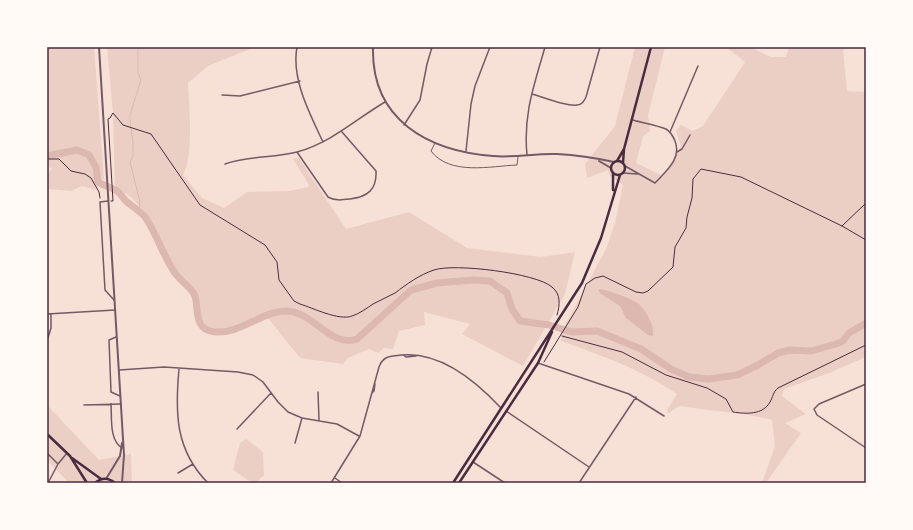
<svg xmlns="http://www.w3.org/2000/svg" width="913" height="530" font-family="Montserrat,sans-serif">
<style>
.green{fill:#ebcfc5}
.water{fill:#dcb8b0}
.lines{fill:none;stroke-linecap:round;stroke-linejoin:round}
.stream{stroke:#dcb8b0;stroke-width:1}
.river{stroke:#dcb8b0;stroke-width:7}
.path{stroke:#4a2c40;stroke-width:1}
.service{stroke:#755966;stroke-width:1}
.minor{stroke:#755966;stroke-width:1.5}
.tertiary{stroke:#755966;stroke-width:2}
.secondary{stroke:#4a2c40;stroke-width:2.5}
.neatline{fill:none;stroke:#4a2c40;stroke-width:1.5}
</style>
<rect width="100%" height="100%" fill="#f7e1d7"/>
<path class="green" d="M47 47H94L104 179 98 182 95 190 82 186 71 191 49 189 47 192V176L52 168 47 167Z
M107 47H251L250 49 208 66 188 83C189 107 194 155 183 175L202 198 224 208 247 192 289 191 308 187 309 185 293 159 299 158 346 229 409 212 467 248 541 257 575 252 565 294 523 366 462 334 470 324 424 312 425 325 399 331 393 349 384 348 378 353 369 349 348 358 343 364 300 358 268 318C262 319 256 320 250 321 239 324 227 334 215 331 201 327 198 307 193 296 187 283 176 272 169 260 154 236 145 198 115 188L113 113Z
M635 47H665L648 115 650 131 643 136 636 163 663 176 681 146 676 131 681 125 692 131 703 126 745 62 726 47H750L771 57H786L789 47H845L843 50 847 91 866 92V357L829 373 784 389 782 396 806 414 785 423 801 433 766 483H762L775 446 772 420C742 412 710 411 679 406L669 413 666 412 677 394C638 368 605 357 561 341L563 329 606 249 615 223 623 185 610 176 608 170 587 178 585 164 615 126Z
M47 405 99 460 131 454 132 483H69L47 460Z
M246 439 263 452 264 476 260 478 258 483H252L233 470 240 443Z"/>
<path class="water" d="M600 289C610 291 631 298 639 304 646 311 655 326 653 336L648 335 626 318 620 306 601 294 598 290Z"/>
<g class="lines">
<path class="stream" d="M138 47V73L141 80 130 115V123L133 141V156L130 162 140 202 139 211"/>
<path class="river" d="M47 156 77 150 89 155 96 167 98 182C104 186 111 187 117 191 121 193 123 199 127 202 133 207 140 211 145 217 157 234 163 256 175 273 180 281 189 285 194 294 200 304 191 330 215 332 241 334 261 311 287 311 314 312 330 348 357 339L411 290 437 283 473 280 490 281 507 293 512 309 520 321 549 325 572 332 597 331 641 349 671 369 689 377 709 379 737 375 758 365 778 353 790 350 811 351 836 344 843 341 849 333 866 323"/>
<path class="path" d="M47 159H59L71 171 85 174 91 178 99 192 100 198
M111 201H113L108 119 110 118 113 113 123 125 151 134 200 205 265 245 277 262 279 280 294 301 300 304C313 308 339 321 352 316 359 314 367 308 373 304 380 300 388 297 395 293 407 284 419 275 434 270 454 263 536 273 552 287 561 294 560 305 557 315
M842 226 866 203
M562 336 622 352 666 375 707 388 726 399 733 412C746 414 763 415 770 402 773 397 773 392 778 388L866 345
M544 362 578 307 586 284 595 278 603 276 636 292 643 293 648 291 673 267 675 247 686 228 687 217 692 198 693 179 701 169 741 177 842 226 866 240"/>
<path class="service" d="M435 143 431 151C450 176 491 166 517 165L518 157"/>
<path class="minor" d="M297 47C291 79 310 114 323 142
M532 94C543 97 566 107 577 105 582 105 584 101 586 97L600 47
M222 95 240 96 300 81
M404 125 420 100 427 64 432 47
M670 132 698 66
M466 151 471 104 475 86 490 47
M297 152 328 197C335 201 342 200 350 199 367 197 377 190 376 171L342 132
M677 152 682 149 690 135
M527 155C523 114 534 86 545 47
M225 164C248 156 274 158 297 152 331 143 356 119 385 102
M625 166 655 183C666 171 682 159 675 141 673 136 671 132 666 129 656 125 643 123 633 120
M623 173 638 174
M108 201 100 202 105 290 114 300
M47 314 115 310
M116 337 109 340 111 392 120 396
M47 341 51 328V314
M403 355 406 357 416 356
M538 363 629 394 664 416
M179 369C175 412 175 450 208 483
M119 370 164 367 238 372 253 375 263 382 278 402 288 412 302 418 337 424 359 436
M866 384 819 404 814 409 817 415 866 448
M318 392 319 420
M372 393 374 391 375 384
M111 404C112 418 109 440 122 448
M84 405 121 404
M506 411 589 467
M237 429 271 393
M295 443 302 418
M47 453 58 464
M473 462 505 483
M178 473 193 464
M335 478 342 483
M48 483 58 464 67 453
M331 483 360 436 379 367C383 356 390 356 401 355 441 351 476 381 501 408
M579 483 636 397"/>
<path class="tertiary" d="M99 47 124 455 122 483
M373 47C371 120 428 151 493 156 514 158 536 153 557 154 576 155 596 158 614 162
M599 161 611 168
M106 479 120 456 122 443"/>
<path class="secondary" d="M611 168a7 7 0 1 1 14 0a7 7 0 1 1-14 0Z
M617 161 624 149
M623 163 624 149 651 47
M613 173V190
M47 434 70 456 87 483
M72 458 101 479
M95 483C102 477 109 478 115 483
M453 483 582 283 601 238 620 175
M459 483 538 363 552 332"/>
</g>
<rect width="913" height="530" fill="none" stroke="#fffaf5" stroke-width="96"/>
<rect x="48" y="48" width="817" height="434" class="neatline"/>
</svg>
